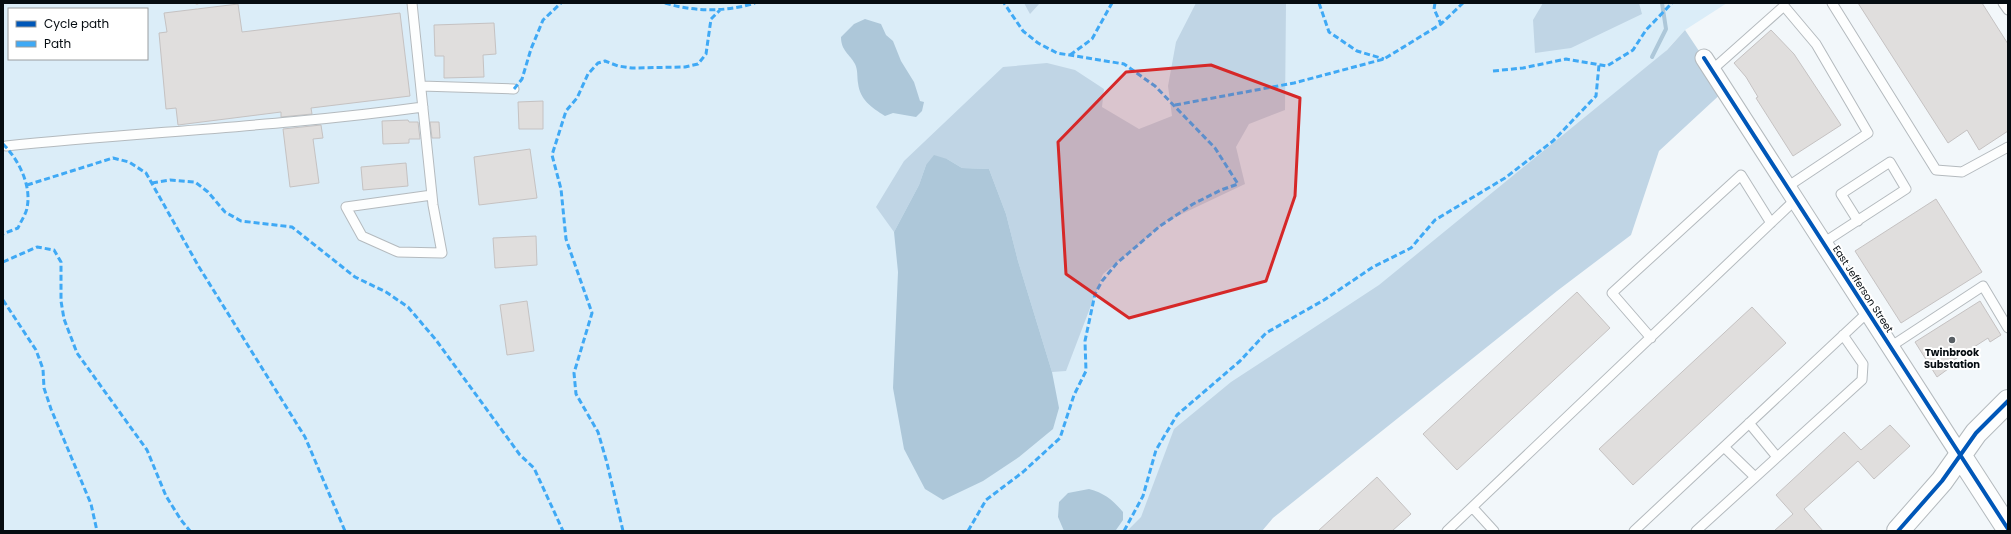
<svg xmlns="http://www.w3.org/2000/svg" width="2011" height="534" font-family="Poppins,sans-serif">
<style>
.green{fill:#dbedf8;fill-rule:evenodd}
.forest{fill:#c0d5e5}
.water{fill:#adc7d9}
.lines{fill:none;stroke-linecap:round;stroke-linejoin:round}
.stream{stroke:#adc7d9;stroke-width:4}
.building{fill:#e0dedd;stroke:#c5c2c2}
.lane-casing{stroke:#b4babe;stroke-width:11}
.street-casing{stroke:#b4babe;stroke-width:19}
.secondary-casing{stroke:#b4babe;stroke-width:24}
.path{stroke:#d7d8da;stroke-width:2.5;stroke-dasharray:1 3;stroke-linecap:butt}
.lane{stroke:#fdfefe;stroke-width:9}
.street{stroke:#fdfefe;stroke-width:17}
.secondary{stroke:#fdfefe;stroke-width:22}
.quiet{stroke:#3fa9f5;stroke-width:3;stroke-dasharray:6 3;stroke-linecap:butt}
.cycleway-casing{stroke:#fff;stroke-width:6}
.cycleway{stroke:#0057b8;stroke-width:4}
.marked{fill:#d62828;fill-opacity:0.2;stroke:#d62828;stroke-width:3;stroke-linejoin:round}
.poi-dot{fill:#585e63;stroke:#fff;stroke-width:1.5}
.labels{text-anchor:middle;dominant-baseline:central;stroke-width:4;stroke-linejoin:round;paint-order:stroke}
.street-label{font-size:10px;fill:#050c11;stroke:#fff}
.poi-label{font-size:10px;font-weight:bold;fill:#050c11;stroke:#fff}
</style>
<rect width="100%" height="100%" fill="#f2f7fa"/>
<path class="green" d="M3 3H1727L1685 30 1227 531H3ZM9 9H147V59H9Z"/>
<path class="forest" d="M1024 3H1040L1030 14Z
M1196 3H1286L1285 110 1249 124 1236 147 1245 184 1167 221 1103 274 1066 371 1052 372 1018 261 1006 214 989 169 962 168 947 159 926 165 919 185 894 232 876 207 904 161 1003 67 1047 63 1075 70 1104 89 1102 107 1139 129 1172 116 1168 86 1176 42Z
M1543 3H1639L1642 14 1571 48 1535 53 1533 20Z
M1685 30 1725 90 1659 151 1631 235 1557 291 1273 518 1262 531H1127L1141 517 1174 429 1231 382 1379 285 1667 50Z"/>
<path class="water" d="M865 19 881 24 886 35 893 41 901 61 914 82 920 101 924 102 922 111 916 117 893 113 885 116C871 107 860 100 858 83 857 77 858 70 855 64 850 54 841 51 841 37L854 24Z
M934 155 947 159 962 168 989 169 1006 214 1018 261 1052 372 1059 408 1053 429 1019 457 983 481 943 500 925 489 904 449 893 388 898 272 894 232 919 185 926 165Z
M1089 489C1104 493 1113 500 1123 512V520L1116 530 1064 531 1058 517 1059 502 1068 493Z"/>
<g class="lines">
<path class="stream" d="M1652 57 1666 29 1662 3"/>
</g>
<path class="building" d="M1858 3H1982L2008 44V131L1979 150 1967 130 1948 143Z
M238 4 242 32 400 13 410 96 311 108 312 114 281 117V112L178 125 176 108 166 109 159 33 167 32 164 13Z
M494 23 496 54 483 55 484 77 444 78V56H435L434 25Z
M1771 30 1794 54 1841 125 1793 156 1756 98 1758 97 1746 77 1734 63Z
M543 101V129H519L518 102Z
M408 120 409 122H418L420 139H409V143L383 144 382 121Z
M430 122H439L440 138H432Z
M321 125 323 138 313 139 319 183 290 187 283 129Z
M530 149 537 198 479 205 474 157Z
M406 163 408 186 363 190 361 167Z
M1936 199 1982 272 1901 323 1855 251Z
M536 236 537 265 495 268 493 238Z
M1577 292 1610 328 1457 470 1423 434Z
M527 301 534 351 507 355 500 305Z
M1980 301 2001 335 1990 342 1988 338 1946 365 1948 369 1937 377 1915 342Z
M1752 307 1786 343 1633 485 1599 449Z
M1890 425 1910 446 1874 479 1858 461 1804 509 1823 531H1774L1793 514 1776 495 1844 432 1861 450Z
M1377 477 1411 514 1392 531H1318Z"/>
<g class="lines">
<g class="lane-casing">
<path id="lane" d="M412 3 433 205 442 253 398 252 362 236 346 207 432 195
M1832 3 1936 170 1962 172 2008 147
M2003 3 2008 10
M1712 70 1784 6 1816 44 1868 133 1787 187
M421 86 514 89
M6 146C145 132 285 126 423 107
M1823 243 1906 189 1890 162 1841 194 1858 221
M1651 338 1612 293 1741 175 1771 223
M1890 347 1983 286 2008 328
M1749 423 1777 457
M1724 447 1755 477
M1473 508 1494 531
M1447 531 1795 200
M1634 531 1868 312
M1696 531 1862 380 1863 364 1843 335"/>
</g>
<g class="street-casing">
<path id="street" d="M1704 58 1960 455"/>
</g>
<g class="secondary-casing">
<path id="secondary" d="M1960 455 2008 529
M1898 531 1942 481 1976 433 2008 401"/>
</g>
<path class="path" d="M197 9V3"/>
<use href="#lane" class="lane"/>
<use href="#street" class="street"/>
<use href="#secondary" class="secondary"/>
<path class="quiet" d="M665 3C694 12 727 12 755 3
M1319 3 1329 32 1357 51 1384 59
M1435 3 1434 9 1441 24
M1070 55 1092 39 1112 3
M1493 71 1523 68 1566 59 1607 66 1633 50 1646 30 1672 3
M514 89 522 79 531 49 543 20 561 3
M1175 105 1294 83 1384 59 1441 24 1463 3
M3 144C18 159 32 185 27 208 26 214 21 221 18 228L3 234
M152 183 170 180 195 182 208 192 225 212 241 221 292 227 355 277 386 292 408 307 436 340 520 455 534 468 563 531
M27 185 113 158 129 162 146 173 199 267 305 437 345 531
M3 262 37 247 54 250 61 262V301L64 319 77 353 147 450 166 496 181 520 190 531
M3 300 36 350 43 369 44 388 51 409 91 504 97 531
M623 531 607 463 598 432 576 394 574 373 592 313 566 239 561 189 552 155 566 111 577 98 588 74 598 63 605 61 618 66 632 68 685 67 698 64 706 54 711 19 721 9
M968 531 986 500 1023 472 1060 438 1074 395 1086 371 1085 341 1095 294 1102 281 1117 263 1160 226 1193 204 1221 190 1238 184 1215 148 1155 86 1124 64 1057 53 1038 43 1023 31 1004 3
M1124 531 1143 496 1156 450 1177 415 1240 361 1266 333 1324 300 1373 267 1411 248 1435 220 1505 178 1553 141 1596 96 1599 65"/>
<g class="cycleway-casing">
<path id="cycleway" d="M1704 58 2008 529
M1898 531 1942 481 1976 433 2008 401"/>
</g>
<use href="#cycleway" class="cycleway"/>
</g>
<path class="marked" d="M1211 65 1300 98 1295 196 1266 281 1129 318 1066 274 1058 142 1126 72Z"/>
<circle class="poi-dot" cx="1952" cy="340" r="4"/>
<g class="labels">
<g class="street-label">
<text transform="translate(1863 289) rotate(57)">East Jefferson Street</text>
</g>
<g class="poi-label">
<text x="1952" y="352">Twinbrook<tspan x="1952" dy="12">Substation</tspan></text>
</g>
</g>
<rect width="2011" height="534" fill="none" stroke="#050c11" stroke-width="8"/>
<rect x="8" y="8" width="140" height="52" fill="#ffffff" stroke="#9b9ea0"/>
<rect x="16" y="21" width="20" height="6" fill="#0057b8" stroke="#9b9ea0"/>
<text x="44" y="28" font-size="12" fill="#050c11">Cycle path</text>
<rect x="16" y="41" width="20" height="6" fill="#3fa9f5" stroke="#9b9ea0"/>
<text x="44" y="48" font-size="12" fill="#050c11">Path</text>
</svg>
